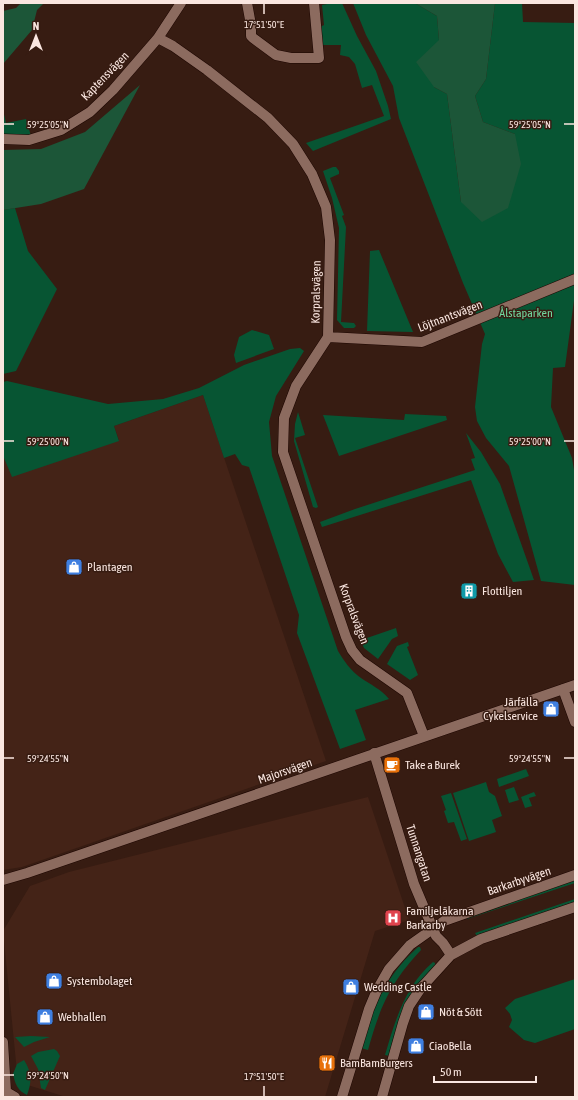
<svg xmlns="http://www.w3.org/2000/svg" width="578" height="1100" font-family="'Asap Condensed',sans-serif">
<style>
.built{fill:#442317}
.green{fill:#075533}
.forest{fill:#1c5638}
.lines{fill:none;stroke-linecap:round;stroke-linejoin:round}
.minor-casing{stroke:#1d0601;stroke-width:11}
.minor{stroke:#8c6b5f;stroke-width:10}
.ticks{fill:none;stroke:#fae6e0;stroke-width:1.5}
.labels{text-anchor:middle;dominant-baseline:central;stroke-width:3;stroke-linejoin:round;paint-order:stroke}
.street-label{font-size:12px;fill:#fae6e0;stroke:#371c12}
.park-label{font-size:12px;fill:#71d89e;stroke:#371c12}
.poi-label{font-size:12px;fill:#fae6e0;stroke:#371c12;text-anchor:start}
.ticks-label{font-size:10px;text-anchor:middle;fill:#fae6e0;stroke:#371c12;stroke-width:3;stroke-linejoin:round;paint-order:stroke}
</style>
<rect width="100%" height="100%" fill="#371c12"/>
<path class="built" d="M203 395 326 761 22 867 3 870V451L119 440 114 426Z
M368 797 409 920 375 931 325 1097H66L18 1082 3 931 30 886 69 872Z"/>
<path class="green" d="M328 3H342L357 36 376 71 388 106 391 119 313 151 306 143 384 116 372 85 362 88 355 64 349 57 340 55 341 45H322L320 27 324 25 322 5 327 4Z
M353 3H415L437 16 439 40 434 87 447 94 461 202 515 134 483 122 475 96 486 79 495 3H522L523 22 575 23V293L565 367 553 368 551 407 572 458 575 476V585L541 581 509 466 486 438 477 421 475 407 482 344 485 334 463 283 399 118 393 86 366 35Z
M3 110 6 123 26 119 31 136 3 138Z
M333 167H336L339 171V174L330 178 344 215 342 216 346 227 341 322 354 323 356 326 354 328H344L337 320 339 228 332 198 323 171Z
M15 208 28 251 57 289 16 371 3 374V210Z
M379 250 413 332 367 331 370 251Z
M252 330 269 335 274 349 236 363 234 355 239 337Z
M300 348 304 351 276 396 269 422 272 456 338 651C344 661 351 671 361 678 371 685 381 689 389 699L355 710 366 740 340 749 297 633 299 615 249 467 242 465 235 454 224 458 203 395 114 426 119 441 12 477 4 458H3V382L7 381 108 404 163 399 199 388 244 365 290 349Z
M298 412 305 435 295 438 318 507 316 508 313 507 294 441 295 424Z
M405 414 446 416 447 420 339 456 323 415 404 420Z
M466 433 481 452 500 484 534 580 513 582 498 554 471 480 322 527 320 522 355 509 475 470 471 459 475 458Z
M396 628 398 636 392 639 378 659 364 648 358 635 362 633 364 639Z
M408 642 409 646 407 647 418 675 410 680 387 664 397 646Z
M526 769 529 776 499 787 497 779Z
M486 782 489 792 495 796 502 816 492 820 496 832 469 841 453 793Z
M514 787 519 800 509 803 505 790Z
M534 792 536 796 529 798 532 806 525 808 521 797Z
M451 793 467 839 461 841 454 822 448 823 444 811 446 810 441 796Z
M575 880V883L467 919 465 917Z
M575 899V902L477 936 475 933Z
M418 947H420L421 950C390 983 380 1007 368 1050L361 1048C375 1005 383 979 418 947Z
M433 962 435 963V966L426 976 390 1056 385 1055C395 1021 405 986 433 962Z
M575 979V1029L535 1043 524 1040 509 1027 512 1020 510 1014 505 1008 515 999Z
M31 1036 50 1037 34 1042 24 1047 15 1037Z
M54 1049 57 1051 60 1056 45 1090 41 1088 38 1069 31 1056 38 1052Z
M24 1060C32 1072 32 1082 27 1095 18 1091 15 1084 13 1074L17 1064Z"/>
<path class="forest" d="M21 3H44L37 10 32 30 3 64V11L16 8Z
M415 3H495L486 79 475 96 483 122 515 134 521 164 508 208 482 222 461 202 447 94 434 87 416 62 439 40 437 16Z
M140 85 84 189 41 204 3 210V150L41 149 85 132Z"/>
<g class="lines">
<g class="minor-casing">
<path id="minor" d="M247 3 251 25V36L253 38 276 55 291 58H319L314 3
M158 38 173 46 207 70 268 118 293 144 312 174 326 207 330 240 328 337 296 386 284 418 283 452 346 637 352 650 360 660 407 693 424 736
M3 139 29 140 61 130 90 112 113 90 158 38 181 3
M328 337 422 342 575 279
M563 689 575 722
M374 753 414 884 436 936 443 943 451 955
M3 880 27 873 575 685
M3 1042 6 1091
M3 1090 15 1097
M342 1097 369 1009 377 990 389 969 410 945 444 921 575 875
M382 1097 403 1023 409 1006 421 988 451 955 481 939 575 907"/>
</g>
<use href="#minor" class="minor"/>
</g>
<path class="ticks" d="M264 4V14M4 124H14M564 124H574M4 441H14M564 441H574M4 758H14M564 758H574M4 1075H14M264 1086V1096"/>
<defs>
<g id="shop-square" transform="scale(0.9)"><rect x="-9" y="-9" width="18" height="18" rx="4" fill="#3f7fe0" stroke="#371c12"/><path d="M-5-2.5h2.3a2.7 3.5 0 0 1 5.4 0H5L5.5 6h-11ZM-1.5-2.5h3a1.5 2.3 0 0 0-3 0Z" fill="#fff"/></g>
<g id="building-square" transform="scale(0.9)"><rect x="-9" y="-9" width="18" height="18" rx="4" fill="#0f9aa8" stroke="#371c12"/><path d="M-4-6H4V6H1V3H-1V6H-4ZM-2.5-4.3h1.7v1.8h-1.7ZM.8-4.3h1.7v1.8H.8ZM-2.5-1h1.7V.8h-1.7ZM.8-1h1.7V.8H.8Z" fill="#fff"/></g>
<g id="cafe-square" transform="scale(0.9)"><rect x="-9" y="-9" width="18" height="18" rx="4" fill="#e8710a" stroke="#371c12"/><path d="M-5.5-4.5H6V0H3Q3 3.5 0 3.5H-2.5Q-5.5 3.5-5.5 0ZM3-3.2v2h1.7v-2ZM-6 4.5H4V6H-6Z" fill="#fff"/></g>
<g id="hospital-square" transform="scale(0.9)"><rect x="-9" y="-9" width="18" height="18" rx="4" fill="#e0444e" stroke="#371c12"/><path d="M-5-5h3v3.5h4V-5h3V5h-3V1.5h-4V5h-3Z" fill="#fff"/></g>
<g id="restaurant-square" transform="scale(0.9)"><rect x="-9" y="-9" width="18" height="18" rx="4" fill="#e8710a" stroke="#371c12"/><path d="M-5-6h1v4h1v-4h1v4h1v-4h1v5L-1.5 .5V6h-2V.5L-5-1ZM5-6V6H3V1.5H1.5Q1.5-4 5-6Z" fill="#fff"/></g>
</defs>
<g fill-rule="evenodd">
<use href="#shop-square" x="74" y="567"/>
<use href="#building-square" x="469" y="591"/>
<use href="#shop-square" x="551" y="709"/>
<use href="#cafe-square" x="392" y="765"/>
<use href="#hospital-square" x="393" y="918"/>
<use href="#shop-square" x="54" y="981"/>
<use href="#shop-square" x="351" y="987"/>
<use href="#shop-square" x="426" y="1012"/>
<use href="#shop-square" x="45" y="1017"/>
<use href="#shop-square" x="416" y="1046"/>
<use href="#restaurant-square" x="327" y="1063"/>
</g>
<g class="labels">
<g class="street-label">
<text transform="translate(105 76) rotate(-46)">Kaptensvägen</text>
<text transform="translate(316 292) rotate(-89)">Korpralsvägen</text>
<text transform="translate(450 316) rotate(-21)">Löjtnantsvägen</text>
<text transform="translate(354 614) rotate(69)">Korpralsvägen</text>
<text transform="translate(285 771) rotate(-19)">Majorsvägen</text>
<text transform="translate(419 853) rotate(72)">Tunnangatan</text>
<text transform="translate(519 881) rotate(-19)">Barkarbyvägen</text>
</g>
<g class="park-label">
<text x="526" y="313">Ålstaparken</text>
</g>
<g class="poi-label">
<text x="87" y="567">Plantagen</text>
<text x="482" y="591">Flottiljen</text>
<text x="538" y="702" text-anchor="end">Järfälla<tspan x="538" dy="14">Cykelservice</tspan></text>
<text x="405" y="765">Take a Burek</text>
<text x="406" y="911">Familjeläkarna<tspan x="406" dy="14">Barkarby</tspan></text>
<text x="67" y="981">Systembolaget</text>
<text x="364" y="987">Wedding Castle</text>
<text x="439" y="1012">Nöt &amp; Sött</text>
<text x="58" y="1017">Webhallen</text>
<text x="429" y="1046">CiaoBella</text>
<text x="340" y="1063">BamBamBurgers</text>
</g>
</g>
<g class="ticks-label">
<text x="264" y="28">17°51'50"E</text>
<text x="48" y="128">59°25'05"N</text>
<text x="530" y="128">59°25'05"N</text>
<text x="48" y="445">59°25'00"N</text>
<text x="530" y="445">59°25'00"N</text>
<text x="48" y="762">59°24'55"N</text>
<text x="530" y="762">59°24'55"N</text>
<text x="48" y="1079">59°24'50"N</text>
<text x="264" y="1080">17°51'50"E</text>
</g>
<rect width="578" height="1100" fill="none" stroke="#fae6e0" stroke-width="8"/>
<g transform="translate(36 36)" stroke="#371c12" stroke-width="3" paint-order="stroke">
<path d="M0-3L7 15L0 10L-7 15Z" fill="#fae6e0"/>
<text y="-6" font-size="11" font-weight="bold" text-anchor="middle" fill="#fae6e0">N</text>
</g>
<path d="M434 1076v6h102v-6" fill="none" stroke="#fae6e0" stroke-width="2"/>
<text x="440" y="1076" font-size="12" fill="#fae6e0" stroke="#371c12" stroke-width="3" paint-order="stroke">50 m</text>
</svg>
